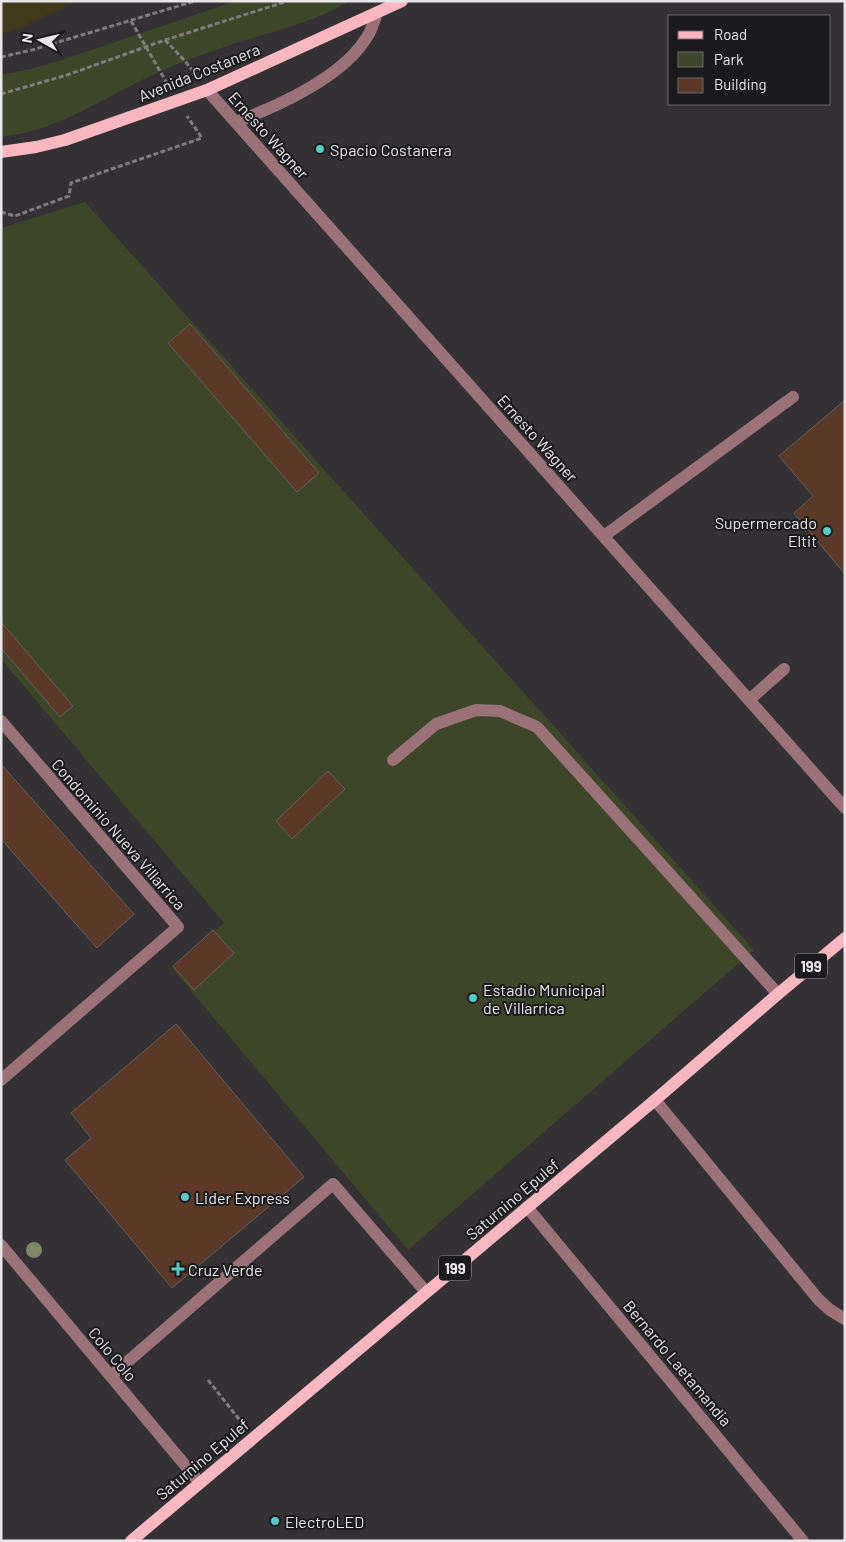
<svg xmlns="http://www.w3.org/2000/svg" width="846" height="1542" font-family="Barlow,sans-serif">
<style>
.green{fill:#3d4627}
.sand{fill:#423919}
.building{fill:#5c3926;stroke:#635f5d}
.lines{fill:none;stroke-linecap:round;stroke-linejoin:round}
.path{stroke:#7f7d7f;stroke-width:3;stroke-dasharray:5 2.5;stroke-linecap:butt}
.minor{stroke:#9c7278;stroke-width:12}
.major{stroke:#fbb7c0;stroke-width:12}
.tree{fill:#7e8867}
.poi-dot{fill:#53cdc9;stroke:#1a191b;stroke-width:2}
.labels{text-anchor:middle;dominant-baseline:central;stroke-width:4;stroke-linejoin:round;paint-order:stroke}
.shield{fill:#1a191b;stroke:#aba9ab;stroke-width:1}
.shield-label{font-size:15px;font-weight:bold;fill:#e9e7e9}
.street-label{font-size:16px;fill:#e9e7e9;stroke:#1a191b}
.poi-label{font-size:16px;fill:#e9e7e9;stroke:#1a191b;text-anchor:start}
</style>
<rect width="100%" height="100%" fill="#333134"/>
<path class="green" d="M236 1H350C316 22 270 32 233 44 217 49 201 55 186 61 170 67 153 74 138 82 94 104 51 132 1 137V75L30 69 62 60Z
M85 202 754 950 408 1250 172 968 224 923 1 659V228Z"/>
<path class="sand" d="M1 1H76L21 28 1 34Z"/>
<path class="building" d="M190 324 319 473 297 492 168 343Z
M845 400V574L794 513 813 496 779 456Z
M1 622 73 706 60 717 1 648Z
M1 764 134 914 97 948 1 839Z
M328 771 345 789 292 839 276 821Z
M213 930 234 953 194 990 173 966Z
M176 1024 304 1177 172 1288 65 1160 91 1138 71 1113Z"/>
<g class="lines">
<path class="path" d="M131 21 168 85
M165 40 185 61 196 75
M1 57 32 50 195 1
M1 94 67 75 165 40 288 1
M1 212 15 216 69 196 71 183 202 138 187 116
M196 1268 201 1274
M208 1380 242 1423"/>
<path class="minor" d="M207 90 845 808
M236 122C278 106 343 77 367 37 372 30 374 21 377 13
M604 536 793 397
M749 700 784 669
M1 721 178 927 1 1080
M393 760 436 724 476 710 500 711 537 727 778 994
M655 1100 818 1299 830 1310 845 1319
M527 1207 803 1541
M1 1245 200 1483
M111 1376 333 1184 426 1292"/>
<path class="major" d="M1 152 36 147 65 140 207 90 402 1
M131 1541 655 1100 778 994 845 938"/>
</g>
<circle class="tree" cx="34" cy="1250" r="8"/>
<g class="poi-dot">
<circle cx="320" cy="149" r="5"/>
<circle cx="827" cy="531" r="5"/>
<circle cx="473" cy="998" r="5"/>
<circle cx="185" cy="1197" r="5"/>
<path d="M175.5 1261.5h5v5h5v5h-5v5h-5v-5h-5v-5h5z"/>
<circle cx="275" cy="1521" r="5"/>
</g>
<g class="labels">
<g class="shield">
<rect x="795" y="953.5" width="32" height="25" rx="4"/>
<rect x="439" y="1255.5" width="32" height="25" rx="4"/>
</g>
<g class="shield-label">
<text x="811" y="966">199</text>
<text x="455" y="1268">199</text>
</g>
<g class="street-label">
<text transform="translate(199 72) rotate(-22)">Avenida Costanera</text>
<text transform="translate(269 135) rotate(48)">Ernesto Wagner</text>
<text transform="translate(538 438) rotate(48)">Ernesto Wagner</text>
<text transform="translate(119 834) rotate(49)">Condominio Nueva Villarrica</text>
<text transform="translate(512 1199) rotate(-40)">Saturnino Epulef</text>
<text transform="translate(113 1354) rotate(50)">Colo Colo</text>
<text transform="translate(678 1363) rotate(50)">Bernardo Laetamandia</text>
<text transform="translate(202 1459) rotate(-40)">Saturnino Epulef</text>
</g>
<g class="poi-label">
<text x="330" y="149">Spacio Costanera</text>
<text x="817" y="522" text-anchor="end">Supermercado<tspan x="817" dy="18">Eltit</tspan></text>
<text x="483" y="989">Estadio Municipal<tspan x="483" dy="18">de Villarrica</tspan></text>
<text x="195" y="1197">Lider Express</text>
<text x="188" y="1269">Cruz Verde</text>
<text x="285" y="1521">ElectroLED</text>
</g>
</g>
<rect width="846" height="1542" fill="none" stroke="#e9e7e9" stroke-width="5"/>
<rect x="668" y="15" width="162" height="90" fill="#1a191b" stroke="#6d6b6d"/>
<rect x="678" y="31" width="25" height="8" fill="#fbb7c0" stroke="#6d6b6d"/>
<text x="714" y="40" font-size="15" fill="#e9e7e9">Road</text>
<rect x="678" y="52" width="25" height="15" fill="#3d4627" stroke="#6d6b6d"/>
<text x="714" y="65" font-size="15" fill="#e9e7e9">Park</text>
<rect x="678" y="78" width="25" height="15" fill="#5c3926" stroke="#6d6b6d"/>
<text x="714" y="90" font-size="15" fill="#e9e7e9">Building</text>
<g transform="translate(40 40) rotate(278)" stroke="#1a191b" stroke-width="4" paint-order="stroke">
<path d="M0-4L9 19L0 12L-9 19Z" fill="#e9e7e9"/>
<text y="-8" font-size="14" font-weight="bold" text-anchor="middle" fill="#e9e7e9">N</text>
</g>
</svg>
